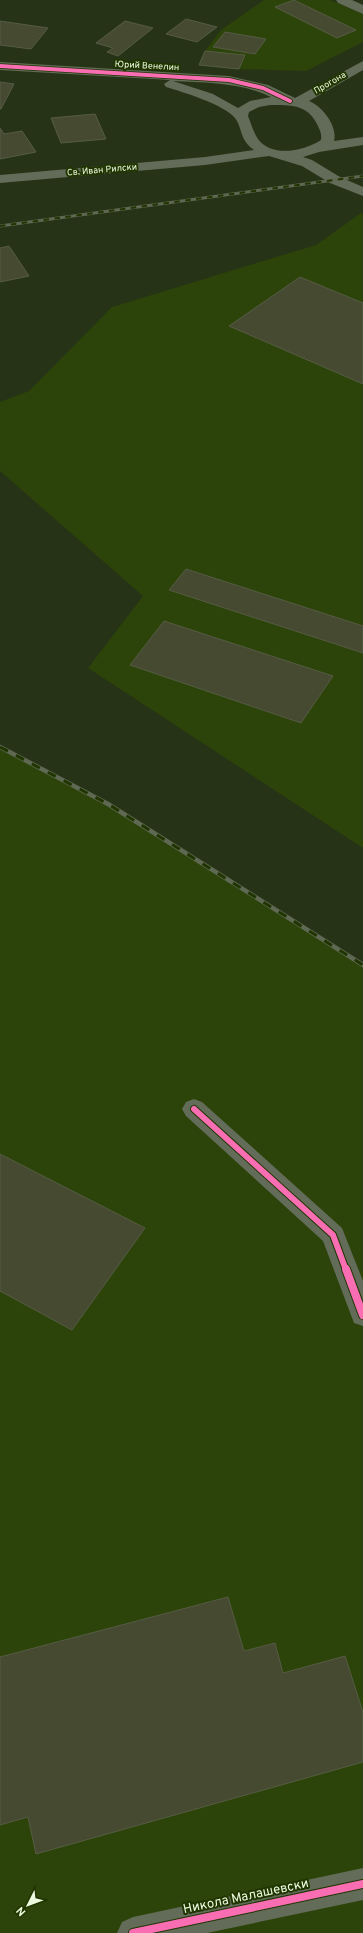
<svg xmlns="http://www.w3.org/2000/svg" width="363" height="1933" font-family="Overpass,sans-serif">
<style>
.built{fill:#2c4309}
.building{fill:#454a31;stroke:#565c44}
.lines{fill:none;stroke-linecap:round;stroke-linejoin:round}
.minor{fill:#626c58;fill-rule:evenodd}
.rail-far1-casing{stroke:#5e6853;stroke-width:3}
.rail-casing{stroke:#5e6853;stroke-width:4.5}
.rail-far1{stroke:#203500;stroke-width:2;stroke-dasharray:5.5;stroke-linecap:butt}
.rail{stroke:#203500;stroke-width:3;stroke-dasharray:9;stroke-linecap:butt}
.cycleway-far2-casing{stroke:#203500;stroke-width:5.5}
.cycleway-far1-casing{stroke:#203500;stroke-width:8}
.cycleway-casing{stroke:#203500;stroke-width:10}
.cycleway-far2{stroke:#f96db3;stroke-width:4}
.cycleway-far1{stroke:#f96db3;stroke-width:6}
.cycleway{stroke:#f96db3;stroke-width:8}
.labels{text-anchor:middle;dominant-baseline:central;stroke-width:4;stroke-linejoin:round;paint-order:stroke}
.far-street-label{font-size:9px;fill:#ecfbdf;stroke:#203500}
.near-street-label{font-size:13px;fill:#ecfbdf;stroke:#203500}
</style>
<rect width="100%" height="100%" fill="#273317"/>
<path class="built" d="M264 0H330L363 14V42L306 71 239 69 199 65 205 51 221 30Z
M361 213 363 214V848L88 668 143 596 0 471V402L29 391 112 307 316 245Z
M0 747 108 804 363 963V1933H0Z"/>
<path class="building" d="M294 0 356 30 337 38 275 7Z
M186 19 217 27 197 42 166 34Z
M0 21 48 28 31 49 0 45Z
M125 21 153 28 118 56 107 52 113 48 96 43Z
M225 32 266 39 255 54 213 47Z
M205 51 245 55 239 69 199 65Z
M0 82 14 84 1 109H0Z
M95 114 106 139 61 143 51 118Z
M0 128 4 134 22 131 36 152 0 159Z
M9 246 29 276 0 282V248Z
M300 277 363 303V384L229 326Z
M186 569 363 626V653L169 590Z
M164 621 333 676 301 723 130 665Z
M0 1154 145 1228 72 1330 0 1291Z
M228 1597 244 1651 275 1643 283 1673 345 1656 363 1712V1762L36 1854 28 1817 0 1825V1657Z"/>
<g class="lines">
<path class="minor" d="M336 0H352L363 5V14L338 3Z
M363 61V70L309 101C322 106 338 126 334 141L363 137V145L319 152 303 157 312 160 340 177 363 187V196L330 183 302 166 269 156 205 165 0 183V175L205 157 254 150C239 139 243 129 235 118 225 105 183 92 166 87L164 84 170 80 0 70V62L229 76 268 85 295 98ZM173 81C206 83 240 82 271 97L250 101 238 108 213 94ZM270 105C290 105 307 104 317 124 320 130 322 134 321 140 304 151 272 158 258 139 253 132 251 123 248 116L249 112 259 107Z
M194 1099 202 1102 342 1228 363 1281V1326L354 1323 323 1241 186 1116 182 1109 186 1102Z
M363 1868V1900L207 1933H117L122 1922 133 1917Z"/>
<g class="rail-far1-casing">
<path id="rail-far1" d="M0 226 363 176"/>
</g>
<g class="rail-casing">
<path id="rail" d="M0 747 108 804 363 965"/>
</g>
<use href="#rail-far1" class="rail-far1"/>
<use href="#rail" class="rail"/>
<g class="cycleway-far2-casing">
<path id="cycleway-far2" d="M0 66 229 80 263 88 290 101"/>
</g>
<g class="cycleway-far1-casing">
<path id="cycleway-far1" d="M194 1109 333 1235 346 1270"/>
</g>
<g class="cycleway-casing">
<path id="cycleway" d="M346 1269 363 1315
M133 1933 363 1884"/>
</g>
<use href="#cycleway-far2" class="cycleway-far2"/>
<use href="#cycleway-far1" class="cycleway-far1"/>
<use href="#cycleway" class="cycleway"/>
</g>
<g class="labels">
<g class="far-street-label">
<text transform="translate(147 66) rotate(3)">Юрий Венелин</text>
<text transform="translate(330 83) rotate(-30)">Прогона</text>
<text transform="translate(102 170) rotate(-5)">Св. Иван Рилски</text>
</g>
<g class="near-street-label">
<text transform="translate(246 1897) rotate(-12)">Никола Малашевски</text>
</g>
</g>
<g transform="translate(28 1905) rotate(228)" stroke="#203500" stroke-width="3" paint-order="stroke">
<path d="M0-3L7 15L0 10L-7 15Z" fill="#ecfbdf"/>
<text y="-6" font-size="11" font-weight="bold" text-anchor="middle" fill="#ecfbdf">N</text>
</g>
</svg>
